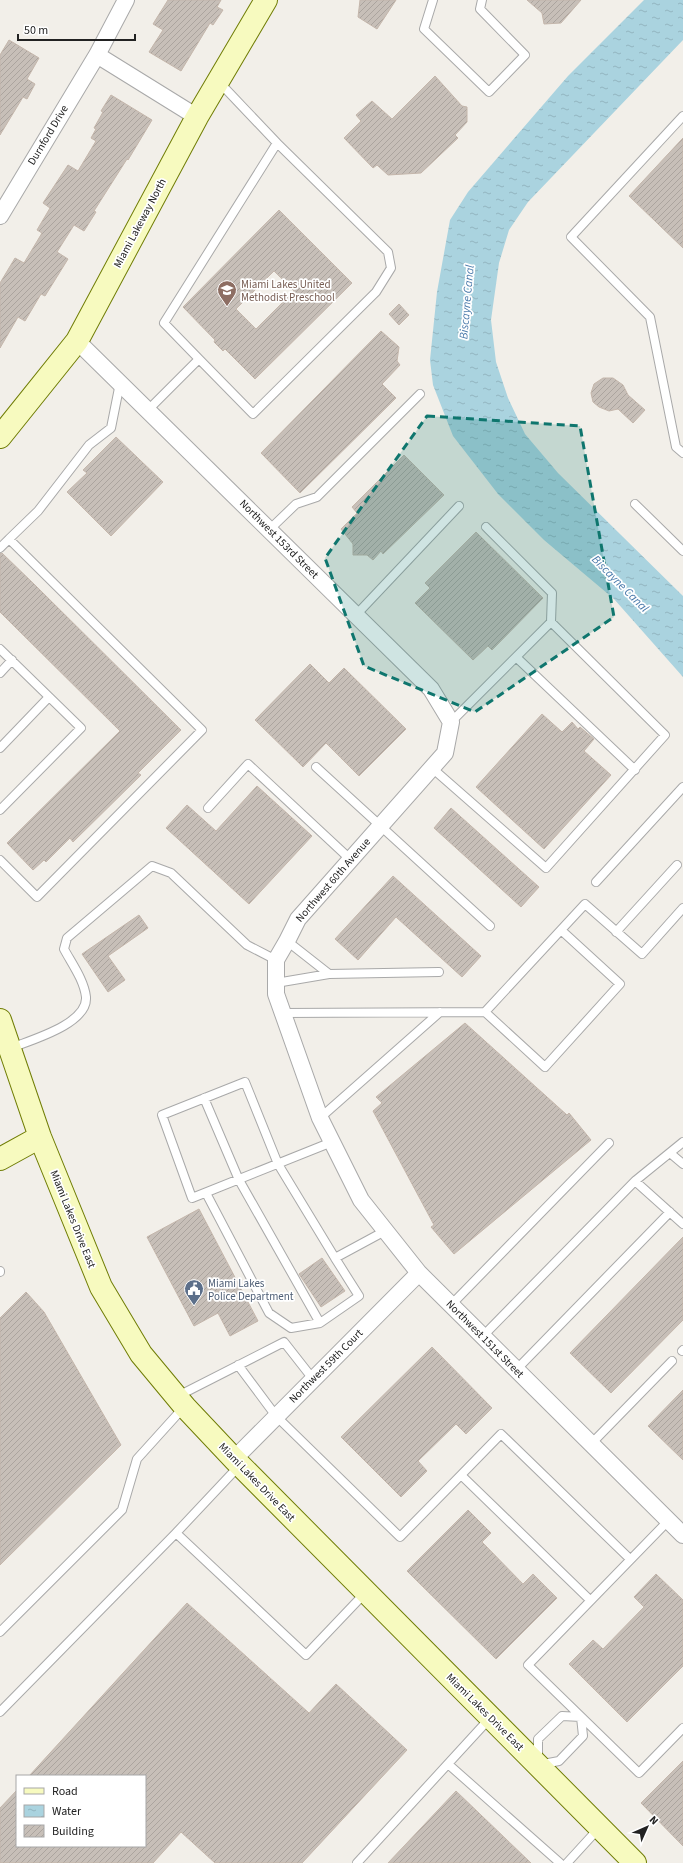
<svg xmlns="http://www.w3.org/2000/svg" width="683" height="1863" font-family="'Source Sans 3',sans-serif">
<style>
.water{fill:url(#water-ripples)}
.building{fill:url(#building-hatch);stroke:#c4b6ab;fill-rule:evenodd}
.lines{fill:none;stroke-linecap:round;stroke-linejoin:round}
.lane-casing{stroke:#a9a9a9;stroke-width:10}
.street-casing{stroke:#a9a9a9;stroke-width:18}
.secondary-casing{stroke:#707d05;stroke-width:24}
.lane{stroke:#fff;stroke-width:8}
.street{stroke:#fff;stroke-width:16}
.secondary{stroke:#f7fabf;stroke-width:22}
.marked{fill:#0f766e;fill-opacity:0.2;stroke:#0f766e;stroke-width:3;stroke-dasharray:8 5;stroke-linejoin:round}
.labels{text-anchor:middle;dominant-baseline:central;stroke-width:3.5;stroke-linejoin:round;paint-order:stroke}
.street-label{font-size:11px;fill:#222;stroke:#fff}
.education-label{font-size:11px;fill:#785e54;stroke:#fff;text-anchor:start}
.service-label{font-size:11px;fill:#4e5e75;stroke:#fff;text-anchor:start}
.water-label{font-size:12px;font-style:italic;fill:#4a7aab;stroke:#fff}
</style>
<defs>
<pattern id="water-ripples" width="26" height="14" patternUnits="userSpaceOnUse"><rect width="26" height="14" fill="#aad3df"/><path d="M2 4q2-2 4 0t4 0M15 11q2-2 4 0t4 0" fill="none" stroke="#92b5bf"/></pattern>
<pattern id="building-hatch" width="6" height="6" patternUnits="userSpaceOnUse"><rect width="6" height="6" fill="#c7bfb8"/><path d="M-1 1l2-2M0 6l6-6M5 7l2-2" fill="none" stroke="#aba49e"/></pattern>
</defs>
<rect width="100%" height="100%" fill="#f2efe9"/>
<path class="water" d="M644 0H683V40L528 202 509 230 499 263 491 320 496 362 508 398 525 434 558 473 683 596V677L614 599 544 540 498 494 453 436 433 385 430 360 437 292 450 220 468 192 568 76Z"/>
<path class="building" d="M168 0H221L217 7 223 10 213 25 210 23 181 71 149 52 163 30 153 24Z
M360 0H396L377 29 358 17Z
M527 0H581L561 23 544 24 542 13Z
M9 40 39 58 27 79 35 84 27 99 23 97 0 135V55Z
M435 76 462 106 467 107V122L455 135 458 138 421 173 388 175 377 165 373 168 344 138 361 121 356 115 372 101 392 119Z
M111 95 152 120 128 160 127 159 94 211 96 212 84 231 74 225 57 252 68 259 45 296 41 294 25 321 18 317 0 348V283L15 258 24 263 42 233 37 230 50 208 43 203 68 165 78 171 96 141 91 138 96 129 94 128 103 112 101 111Z
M683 138V248L629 196Z
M279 210 352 283 255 379 225 349 223 351 214 342 215 340 183 307ZM274 271 294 291 256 329 236 309Z
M399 304 409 315 399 325 389 314Z
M381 331 399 347 397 361 400 365 382 384 396 398 300 493 261 453Z
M603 378H613L623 385 628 395 645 410 633 423 618 409 609 411 599 407 593 402 591 393 594 384Z
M116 437 163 482 111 536 67 492 87 473 83 470Z
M404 455 444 495 383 554 381 551 373 560 367 555H353V544L341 529 357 513 352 507Z
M476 532 543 598 492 650 488 646 473 660 415 603 430 588 425 583Z
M0 553H2L36 586 181 730 138 773 141 775 73 842 70 838 46 862 44 860 33 870 7 843 120 731 0 612Z
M310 664 329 683 344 668 406 729 359 776 326 743 303 767 255 720Z
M542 714 562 732 572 722 578 729 580 727 594 739 584 751 611 775 544 849 476 787Z
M257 786 312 836 249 904 166 828 187 805 216 831Z
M451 808 539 887 521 907 434 828Z
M393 876 481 956 462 977 396 917 358 960 335 939Z
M139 915 148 928 108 956 125 980 108 992 82 954Z
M465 1023 567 1115 569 1113 591 1140 454 1254 431 1227 434 1225 373 1111 382 1103 376 1097Z
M199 1209 258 1321 230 1336 218 1313 194 1326 147 1237Z
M683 1237V1320L611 1393 570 1353Z
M322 1258 345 1291 321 1307 299 1274Z
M26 1292 44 1312 121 1445 0 1565V1318Z
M432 1347 492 1408 466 1434 456 1424 418 1461 427 1471 401 1497 341 1437Z
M683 1390V1460L648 1426Z
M468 1510 491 1533 482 1542 523 1584 533 1574 557 1598 496 1659 407 1571Z
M656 1574 683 1600V1666L627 1722 569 1664 593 1640 603 1649 644 1607 634 1597Z
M187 1603 309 1713 336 1684 407 1750 302 1863H215L181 1832 153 1863H0V1808L17 1790V1846H145V1776H29Z
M683 1761V1846L641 1803Z
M456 1791 531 1863H388Z"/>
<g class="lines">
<g class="lane-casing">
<path id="lane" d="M433 0 424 29 489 92 525 55 480 9 482 0
M220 83 277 143
M683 116 571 237 650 317 676 447 683 453
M148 410 199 359 253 414 376 292 391 268 388 252 277 143 164 323 199 359
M635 504 683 551
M486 527 552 593 551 622
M269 530 296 504 317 497 420 394
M9 539 38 511 89 445 111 428 120 383
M0 548 9 539 202 730 37 897 0 860
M356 615 459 506
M0 649 81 728 0 810
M516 657 635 770
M0 673 12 660
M0 748 49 697
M316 767 490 926
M432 768 546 868 665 735 551 622 451 722
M208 808 248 764 350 859
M596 882 683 787
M616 932 677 865
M287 941 329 974 439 972
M276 983 329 974
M485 1012 545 1067 620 984 561 930
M283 1013 485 1012 585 904 642 954 683 908
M11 1048C31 1040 88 1024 86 997 84 980 72 964 64 949L67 938 152 866 171 873 247 945 276 960
M204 1098 239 1180 320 1323 291 1328 269 1313 206 1193
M320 1118 440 1012
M332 1142 192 1198 162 1115 245 1082 278 1164 335 1258 385 1231
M670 1153 683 1164
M635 1181 683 1142
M0 1271V1272
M451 1305 609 1143
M320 1323 359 1296 335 1258
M483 1336 635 1181 683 1224
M682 1351 683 1350
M238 1365 276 1416 400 1537 461 1475
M516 1370 670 1212
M178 1396 284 1342 313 1379
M591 1444 672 1361
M239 1466 176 1533 306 1655 365 1593
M669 1520 528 1665 639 1773 683 1728
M590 1600 461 1475 501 1434 630 1559
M0 1632 122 1510 137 1459 184 1407
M0 1712 176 1533
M562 1716 581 1717 583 1736 559 1761 538 1765V1739Z
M448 1764 560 1863
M357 1863 490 1718
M567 1863 599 1828"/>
</g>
<g class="street-casing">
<path id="street" d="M97 55 197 117
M0 216 97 55 126 0
M77 341 431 689 451 722 445 753 298 919 287 941 276 960V994L320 1118 361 1200 419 1273 683 1535
M234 1459 419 1273"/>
</g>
<g class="secondary-casing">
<path id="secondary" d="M0 437 77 341 197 117 266 0
M0 1020 40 1137 101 1287 141 1354 185 1407 234 1459 635 1863
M0 1159 40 1137"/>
</g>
<use href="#lane" class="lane"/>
<use href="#street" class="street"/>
<use href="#secondary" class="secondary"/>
</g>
<path class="marked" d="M427 416 580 426 614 617 475 712 364 666 325 558Z"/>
<defs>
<g id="school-pin" transform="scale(1)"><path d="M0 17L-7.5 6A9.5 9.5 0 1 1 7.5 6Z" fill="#8d6e63" stroke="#fff"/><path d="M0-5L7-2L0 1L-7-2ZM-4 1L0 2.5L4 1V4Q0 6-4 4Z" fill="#fff"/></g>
<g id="civic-pin" transform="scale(1)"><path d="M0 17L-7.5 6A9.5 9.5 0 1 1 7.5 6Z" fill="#5c6f8a" stroke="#fff"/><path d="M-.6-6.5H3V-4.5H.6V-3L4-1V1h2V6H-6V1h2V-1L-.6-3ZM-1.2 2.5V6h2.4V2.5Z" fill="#fff"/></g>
</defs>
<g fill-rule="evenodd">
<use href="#school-pin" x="227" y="290"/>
<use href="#civic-pin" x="194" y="1289"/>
</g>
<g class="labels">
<g class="street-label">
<text transform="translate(48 135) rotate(-59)">Durnford Drive</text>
<text transform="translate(140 223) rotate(-62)">Miami Lakeway North</text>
<text transform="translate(279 539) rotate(45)">Northwest 153rd Street</text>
<text transform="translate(333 880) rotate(-49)">Northwest 60th Avenue</text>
<text transform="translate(73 1219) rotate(68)">Miami Lakes Drive East</text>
<text transform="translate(485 1339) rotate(45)">Northwest 151st Street</text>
<text transform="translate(326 1366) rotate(-45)">Northwest 59th Court</text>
<text transform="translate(257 1482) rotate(46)">Miami Lakes Drive East</text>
<text transform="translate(485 1712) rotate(45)">Miami Lakes Drive East</text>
</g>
<g class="education-label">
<text x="241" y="284">Miami Lakes United<tspan x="241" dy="13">Methodist Preschool</tspan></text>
</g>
<g class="service-label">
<text x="208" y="1283">Miami Lakes<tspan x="208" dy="13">Police Department</tspan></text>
</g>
<g class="water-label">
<text transform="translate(467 302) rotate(-85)">Biscayne Canal</text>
<text transform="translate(620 584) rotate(45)">Biscayne Canal</text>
</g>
</g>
<rect x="16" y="1775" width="130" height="72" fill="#ffffff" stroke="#a7a7a7"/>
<rect x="24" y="1788" width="20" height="6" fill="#f7fabf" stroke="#a7a7a7"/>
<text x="52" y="1795" font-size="12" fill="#222222">Road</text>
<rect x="24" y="1805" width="20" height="12" fill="url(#water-ripples)" stroke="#a7a7a7"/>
<text x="52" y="1815" font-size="12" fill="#222222">Water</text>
<rect x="24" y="1825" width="20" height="12" fill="url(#building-hatch)" stroke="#a7a7a7"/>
<text x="52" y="1835" font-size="12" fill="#222222">Building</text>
<g transform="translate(647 1827) rotate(45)" stroke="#ffffff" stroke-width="3" paint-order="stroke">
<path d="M0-3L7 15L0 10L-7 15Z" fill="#222222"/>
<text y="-6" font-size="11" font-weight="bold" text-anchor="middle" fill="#222222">N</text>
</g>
<path d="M18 34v6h117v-6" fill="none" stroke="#222222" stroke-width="2"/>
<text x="24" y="34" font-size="12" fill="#222222" stroke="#ffffff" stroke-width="3" paint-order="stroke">50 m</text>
</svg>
